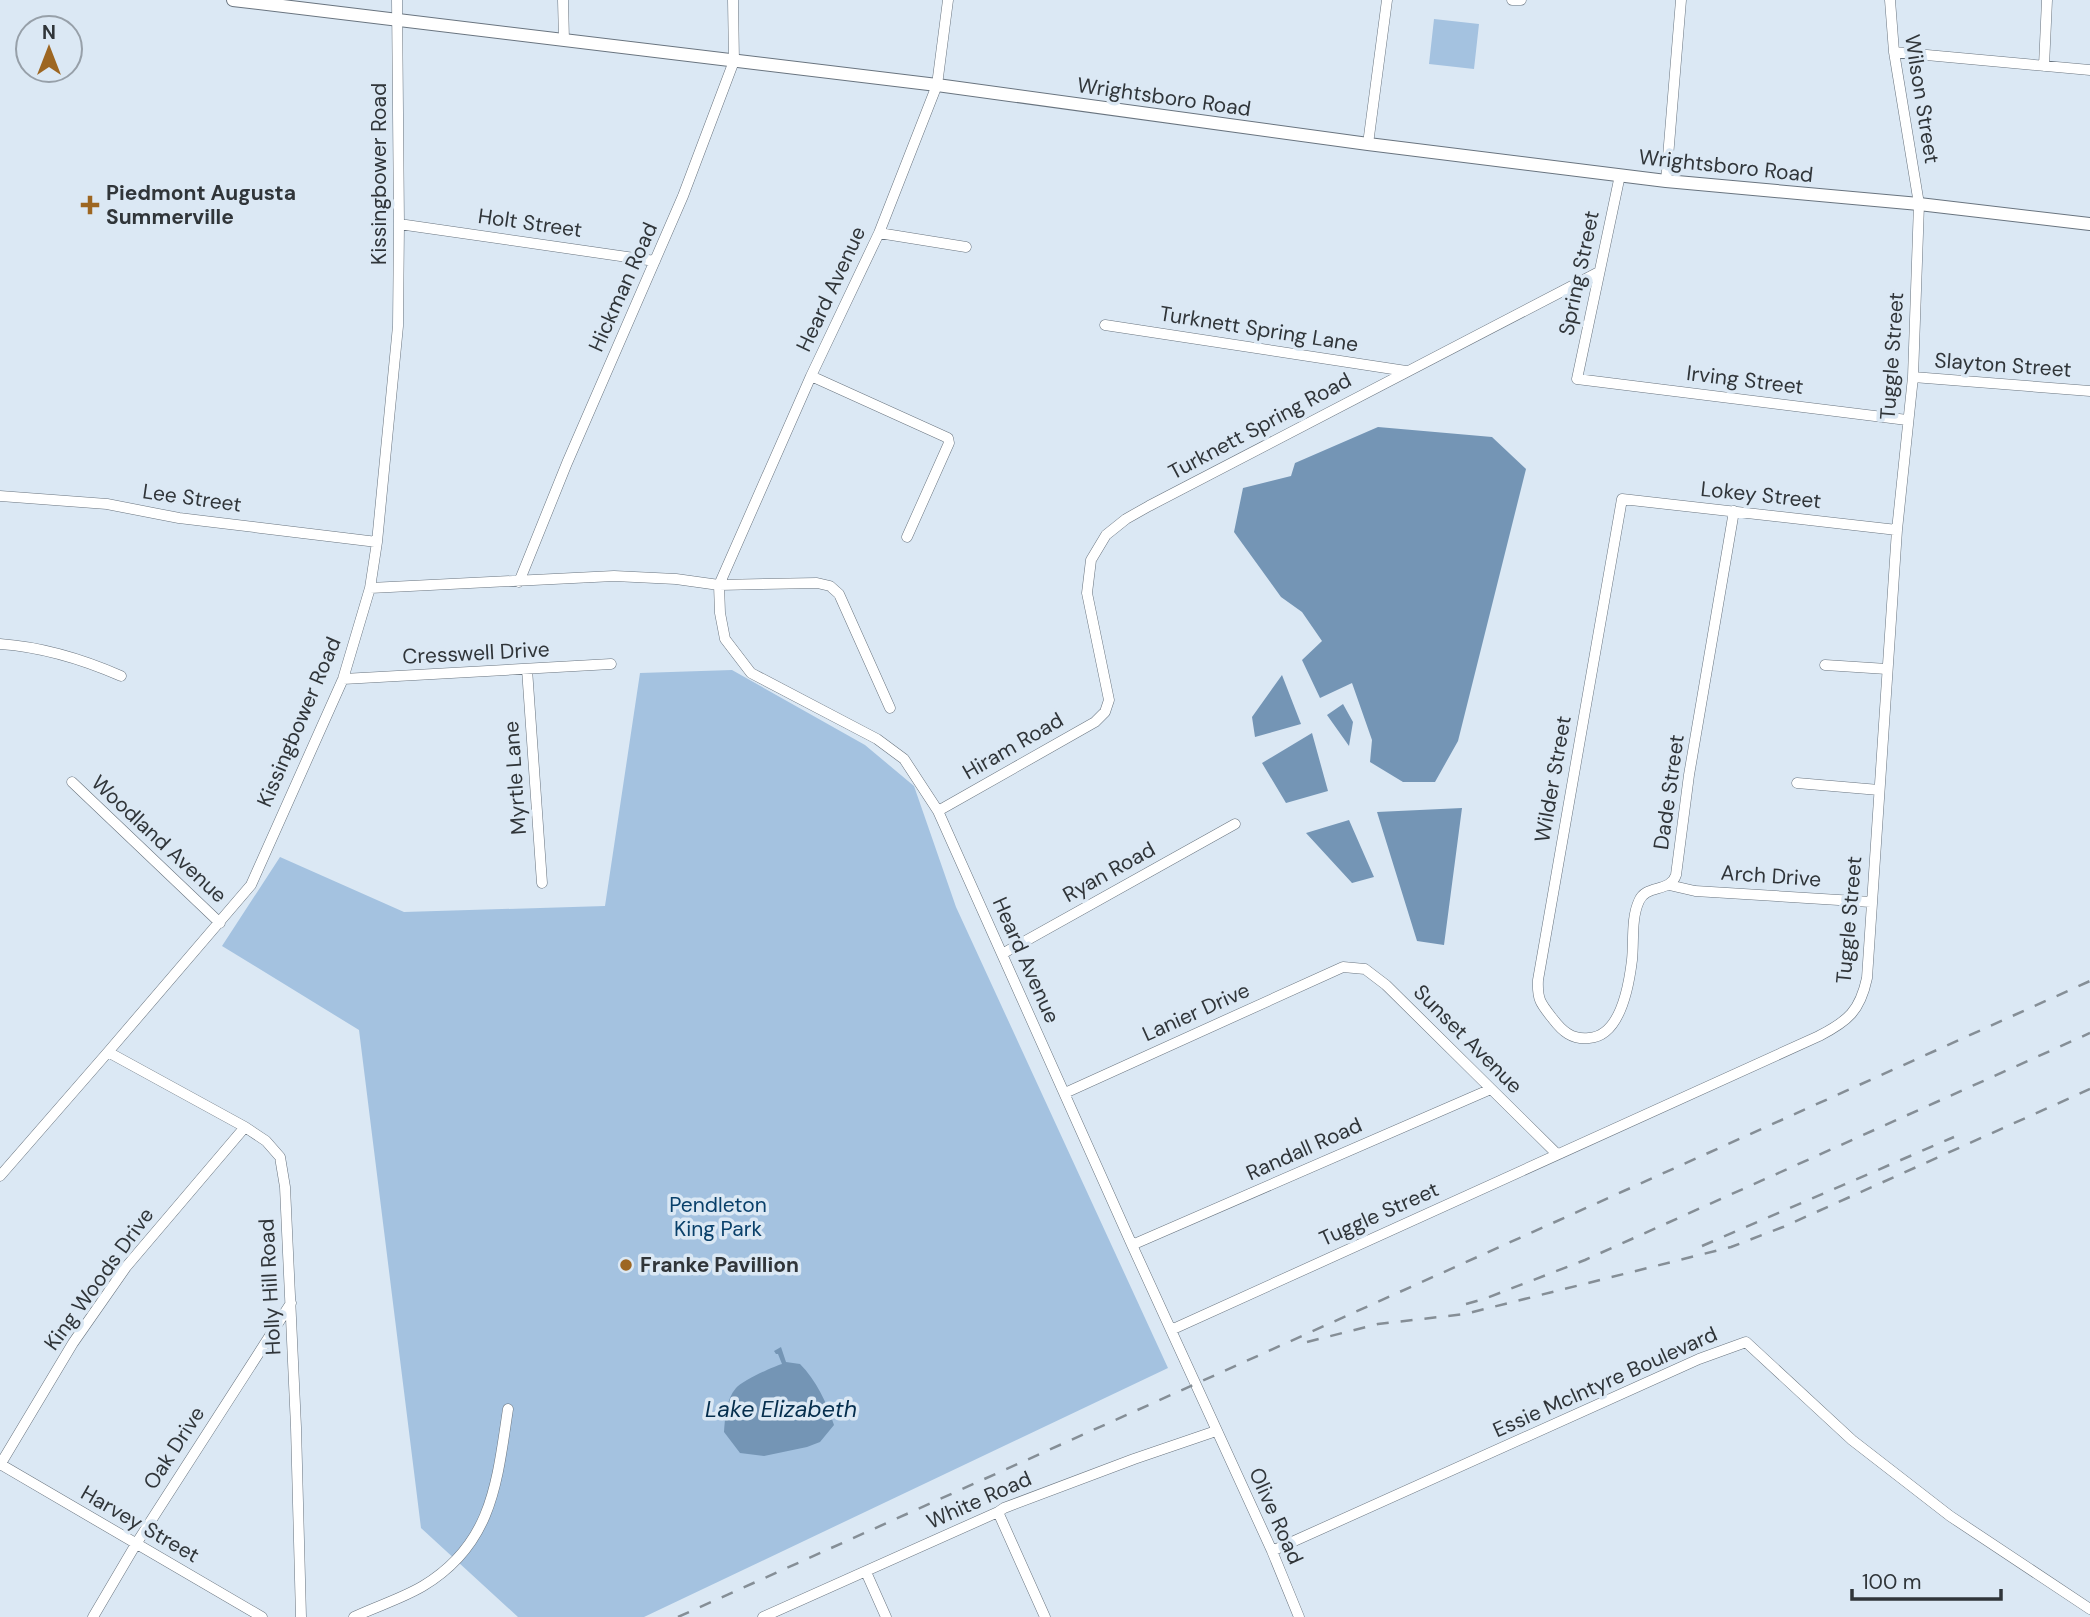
<svg xmlns="http://www.w3.org/2000/svg" width="2090" height="1617" font-family="'DM Sans',sans-serif">
<style>
.green{fill:#a4c2e0}
.water{fill:#7495b5}
.lines{fill:none;stroke-linecap:round;stroke-linejoin:round}
.minor-casing{stroke:#69747f;stroke-width:11}
.major-casing{stroke:#69747f;stroke-width:14}
.minor{stroke:#fff;stroke-width:10}
.major{stroke:#fff;stroke-width:12}
.rail{stroke:#858e96;stroke-width:2.5;stroke-dasharray:12 12;stroke-linecap:butt}
.poi-dot{fill:#9d6621;stroke:#dbe8f4;stroke-width:2.5}
.labels{text-anchor:middle;dominant-baseline:central;stroke-width:7;stroke-linejoin:round;paint-order:stroke}
.street-label{font-size:21px;fill:#303539;stroke:#dbe8f4}
.poi-label{font-size:21px;font-weight:bold;fill:#303539;stroke:#dbe8f4;text-anchor:start}
.park-label{font-size:21px;fill:#09406a;stroke:#dbe8f4}
.water-label{font-size:23px;font-style:italic;fill:#052e4d;stroke:#dbe8f4}
</style>
<rect width="100%" height="100%" fill="#dbe8f4"/>
<path class="green" d="M1434 19 1479 24 1474 69 1429 64Z
M732 670 865 745 914 786 956 907 1168 1368 644 1617H518L421 1528 359 1030 222 946 280 857 404 912 605 906 640 673Z"/>
<path class="water" d="M1378 427 1492 437 1526 469 1458 741 1435 782H1403L1370 762 1372 740 1352 683 1320 698 1302 660 1322 641 1302 612 1281 597 1234 532 1243 488 1291 476 1295 463Z
M1282 675 1301 724 1255 737 1252 717Z
M1343 704 1353 722 1349 746 1327 715Z
M1312 733 1328 791 1286 803 1262 763Z
M1462 808 1444 945 1417 941 1377 812Z
M1349 820 1374 877 1352 883 1306 833Z
M781 1347 786 1362 800 1364C816 1380 827 1403 834 1425L820 1442 807 1447 764 1456 740 1453 724 1432C725 1419 726 1399 736 1388 742 1381 772 1367 782 1364L778 1354H776L774 1351Z"/>
<g class="lines">
<g class="minor-casing">
<path id="minor" d="M563 0 564 40
M948 0 937 85 879 233 811 376 719 585 720 613 725 639 751 673 877 739 904 759 938 811 1132 1245 1272 1551 1299 1617
M1512 0H1521
M1894 52 2090 70
M2044 66 2047 0
M1368 144 1387 0
M1620 175 1577 379 1907 420
M1666 181 1681 0
M399 224 655 261
M879 233 966 247
M1105 325 1406 371
M811 376 948 438 949 443 907 537
M1913 377 2090 391
M0 496 107 504 179 518 377 542
M1734 511 1689 775 1676 875C1670 893 1646 884 1639 901 1631 918 1634 941 1632 960 1629 985 1621 1036 1589 1038 1572 1040 1562 1031 1553 1019 1541 1004 1537 1000 1538 980L1622 499 1897 530
M519 582 567 463 683 196 734 61 733 0
M370 588 614 576 676 579 719 585 817 583 830 586 839 594 890 708
M0 644C43 647 82 659 121 676
M1825 665 1887 669
M527 669 542 883
M343 679 611 664
M72 782 220 923
M1797 783 1879 790
M938 811 1095 722 1105 712 1109 700 1087 593 1091 560 1106 535 1126 519 1149 506 1599 272
M1669 885 1695 891 1871 902
M1002 954 1235 824
M108 1052 245 1127 266 1141 280 1157 285 1187 296 1427 301 1617
M1065 1093 1343 967 1365 969 1386 985 1557 1154
M0 1176 108 1052 251 885 343 679 370 588 377 542 398 326 399 224 397 0
M1132 1245 1491 1089
M1171 1330 1819 1036C1848 1021 1860 1011 1867 978L1897 530 1913 377 1919 204 1894 52 1890 0
M0 1464 262 1617
M0 1465 73 1343 126 1267 245 1127
M998 1512 1045 1617
M1272 1551 1699 1359 1746 1342 1852 1440 1950 1516 2090 1609
M866 1572 886 1617
M93 1617 136 1544 291 1303
M354 1617C377 1606 401 1599 423 1586 493 1544 497 1481 508 1409
M763 1617 998 1512 1004 1508 1134 1459 1216 1431"/>
</g>
<g class="major-casing">
<path id="major" d="M233 0 937 85 1368 144 1666 181 1919 204 2090 224"/>
</g>
<use href="#minor" class="minor"/>
<use href="#major" class="major"/>
<path class="rail" d="M1702 1246 1954 1137
M1466 1304 1484 1299 1585 1260 2090 1033
M1307 1342 1378 1324 1465 1314 1731 1247 1783 1227 2090 1089
M678 1617 2090 981"/>
</g>
<g class="poi-dot">
<path d="M86.5 194.5h7v7h7v7h-7v7h-7v-7h-7v-7h7z"/>
<circle cx="626" cy="1265" r="7"/>
</g>
<g class="labels">
<g class="street-label">
<text transform="translate(1164 97) rotate(8)">Wrightsboro Road</text>
<text transform="translate(1922 99) rotate(81)">Wilson Street</text>
<text transform="translate(1726 166) rotate(6)">Wrightsboro Road</text>
<text transform="translate(379 174) rotate(-90)">Kissingbower Road</text>
<text transform="translate(530 223) rotate(8)">Holt Street</text>
<text transform="translate(1579 273) rotate(-78)">Spring Street</text>
<text transform="translate(623 287) rotate(-66)">Hickman Road</text>
<text transform="translate(831 289) rotate(-65)">Heard Avenue</text>
<text transform="translate(1259 329) rotate(9)">Turknett Spring Lane</text>
<text transform="translate(1892 356) rotate(-86)">Tuggle Street</text>
<text transform="translate(2003 365) rotate(4)">Slayton Street</text>
<text transform="translate(1745 380) rotate(7)">Irving Street</text>
<text transform="translate(1260 426) rotate(-28)">Turknett Spring Road</text>
<text transform="translate(1761 495) rotate(6)">Lokey Street</text>
<text transform="translate(192 498) rotate(8)">Lee Street</text>
<text transform="translate(476 653) rotate(-3)">Cresswell Drive</text>
<text transform="translate(299 722) rotate(-67)">Kissingbower Road</text>
<text transform="translate(1013 746) rotate(-30)">Hiram Road</text>
<text transform="translate(515 778) rotate(-94)">Myrtle Lane</text>
<text transform="translate(1553 779) rotate(-80)">Wilder Street</text>
<text transform="translate(1669 792) rotate(-82)">Dade Street</text>
<text transform="translate(159 839) rotate(43)">Woodland Avenue</text>
<text transform="translate(1109 872) rotate(-29)">Ryan Road</text>
<text transform="translate(1771 876) rotate(4)">Arch Drive</text>
<text transform="translate(1849 920) rotate(-85)">Tuggle Street</text>
<text transform="translate(1026 960) rotate(66)">Heard Avenue</text>
<text transform="translate(1196 1012) rotate(-24)">Lanier Drive</text>
<text transform="translate(1468 1039) rotate(45)">Sunset Avenue</text>
<text transform="translate(1304 1149) rotate(-24)">Randall Road</text>
<text transform="translate(1379 1214) rotate(-24)">Tuggle Street</text>
<text transform="translate(99 1279) rotate(-54)">King Woods Drive</text>
<text transform="translate(270 1287) rotate(-93)">Holly Hill Road</text>
<text transform="translate(1605 1382) rotate(-24)">Essie McIntyre Boulevard</text>
<text transform="translate(174 1448) rotate(-57)">Oak Drive</text>
<text transform="translate(979 1500) rotate(-24)">White Road</text>
<text transform="translate(1276 1516) rotate(66)">Olive Road</text>
<text transform="translate(140 1524) rotate(30)">Harvey Street</text>
</g>
<g class="poi-label">
<text x="106" y="193">Piedmont Augusta<tspan x="106" dy="24">Summerville</tspan></text>
<text x="640" y="1265">Franke Pavillion</text>
</g>
<g class="park-label">
<text x="718" y="1205">Pendleton<tspan x="718" dy="24">King Park</tspan></text>
</g>
<g class="water-label">
<text x="781" y="1409">Lake Elizabeth</text>
</g>
</g>
<g transform="translate(49 49)"><circle r="33" fill="#dbe8f4" stroke="#97a0a9" stroke-width="2"/>
<path d="M0-5L12 26L0 18L-12 26Z" fill="#9d6621"/>
<text y="-10" font-size="19" font-weight="bold" text-anchor="middle" fill="#303539">N</text>
</g>
<path d="M1852 1589v10h149v-10" fill="none" stroke="#303539" stroke-width="3.5"/>
<text x="1862" y="1589" font-size="21" fill="#303539" stroke="#dbe8f4" stroke-width="5" paint-order="stroke">100 m</text>
</svg>
